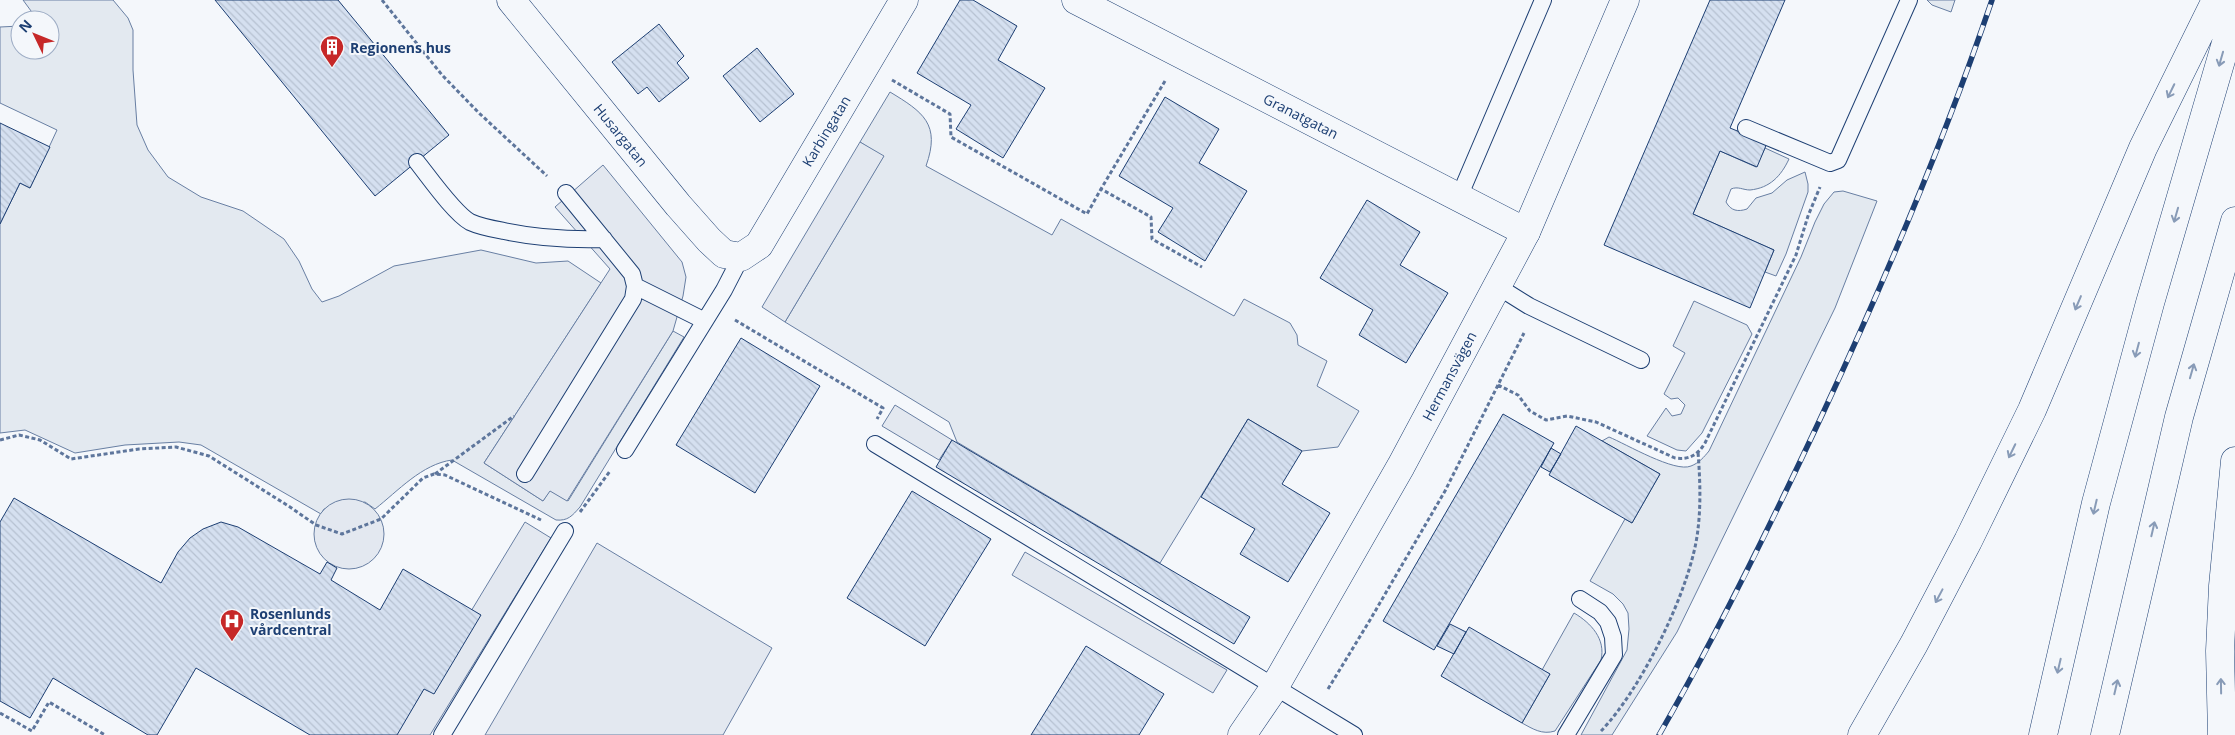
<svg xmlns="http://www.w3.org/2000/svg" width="2235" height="735" font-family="'Open Sans',sans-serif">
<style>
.grass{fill:#e3e9f0;stroke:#687fa3}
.parking{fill:#e3e8f0;stroke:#687fa3}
.building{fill:url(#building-back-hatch);stroke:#1d3f73}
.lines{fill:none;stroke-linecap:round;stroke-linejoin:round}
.service-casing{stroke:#1d3f73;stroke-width:18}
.minor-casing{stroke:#1d3f73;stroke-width:29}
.tertiary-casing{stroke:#1d3f73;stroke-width:29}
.motorway-casing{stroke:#1d3f73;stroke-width:29}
.path{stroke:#5e769c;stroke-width:3;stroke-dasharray:4 2.5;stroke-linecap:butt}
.service{stroke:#f4f7fb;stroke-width:16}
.minor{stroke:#f4f7fb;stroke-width:28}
.tertiary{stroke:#f4f7fb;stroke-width:28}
.motorway{stroke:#f4f7fb;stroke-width:28}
.rail-casing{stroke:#1d3f73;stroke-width:5.5}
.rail{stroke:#f4f7fb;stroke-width:4;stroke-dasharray:11;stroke-linecap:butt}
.oneway{stroke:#889bb7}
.labels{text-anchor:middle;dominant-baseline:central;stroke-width:4;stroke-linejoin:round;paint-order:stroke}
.poi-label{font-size:14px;font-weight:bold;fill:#1d3f73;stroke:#f4f7fb;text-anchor:start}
.street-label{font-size:14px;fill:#1d3f73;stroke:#f4f7fb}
</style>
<defs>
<pattern id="building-back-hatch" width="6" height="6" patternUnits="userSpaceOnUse" patternTransform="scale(1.25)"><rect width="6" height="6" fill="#d5e0f0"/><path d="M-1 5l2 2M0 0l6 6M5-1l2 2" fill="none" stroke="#b6c1d1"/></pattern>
</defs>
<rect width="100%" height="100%" fill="#f4f7fb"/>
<path class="grass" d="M23 0H113L128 18 133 30V70L137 125 148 150 168 177 201 197 243 211 284 239 299 261 312 289 322 302 339 296 394 266 481 250 536 263 568 261 601 283 484 463 543 501 550 490 568 501 673 331 684 337 580 507C572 516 568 521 556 520L452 460C422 464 398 491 375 509L365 502 324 509 321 514 201 445 179 442 125 445 75 453 25 430 0 433V224L20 183 30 188 57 130 0 103V27L20 26V50H50V20H34V15Z
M1927 0H1955L1951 12 1932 5Z
M890 92C923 112 941 124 926 166L1052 235 1061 219 1234 316 1244 299 1290 323 1297 335 1298 345 1327 361 1317 386 1359 411 1338 447 1302 451 1248 419 1160 563 957 442 949 422 785 322 883 157 860 142Z
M1765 148 1789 159C1781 176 1770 188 1750 190 1743 190 1738 186 1731 189L1726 202C1731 211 1738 212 1747 209L1756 198 1772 193 1787 180 1805 172 1808 184V192L1786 254 1776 276 1765 272 1774 250 1693 214 1720 151 1756 167Z
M1843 191 1877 201 1835 308 1677 632 1612 735H1581L1627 650 1629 629 1628 613 1623 604 1613 594 1590 581 1625 519 1632 523 1660 474 1602 441 1609 437C1626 444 1675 473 1691 466 1699 463 1704 457 1709 451L1801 257 1815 222 1824 204 1834 192Z
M1694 301 1747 325 1752 334 1702 433 1686 451 1677 450 1647 436 1666 408 1672 416 1681 414 1685 405 1678 398 1671 399 1664 394 1685 353 1673 346Z
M1574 613C1591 623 1606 639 1601 660L1555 731C1542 735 1533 729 1522 723L1550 674 1542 670Z"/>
<path class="parking" d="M860 142 884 156 785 322 762 307Z
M603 165 682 262 686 277 683 296 673 331 567 501 550 491 543 501 484 463 610 269 555 207Z
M895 405 952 440 939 460 882 426Z
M314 534a35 35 0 1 1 70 0a35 35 0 1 1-70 0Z
M525 522 551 538 430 735H396Z
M597 543 772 648 723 735H485Z
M1025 552 1227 670 1213 693 1012 575Z"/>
<path class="building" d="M215 0H338L449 135 375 196Z
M960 0H973L1017 26 998 60 1045 88 1003 158 956 129 971 105 917 73Z
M1710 0H1785L1730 128 1767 143 1765 148 1757 167 1720 151 1693 214 1774 250 1750 308 1604 245Z
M659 24 684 56 677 63 689 78 659 102 647 87 638 94 612 62Z
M757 48 794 94 760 122 723 76Z
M1165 97 1219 129 1199 163 1247 191 1205 261 1158 232 1173 208 1119 176Z
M0 123 50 147 30 188 20 183 0 224Z
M1367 200 1420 232 1400 265 1448 293 1406 363 1359 335 1373 310 1320 278Z
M741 338 820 386 755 493 676 445Z
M1503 414 1554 443 1434 650 1383 621Z
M1248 419 1302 451 1282 484 1330 513 1288 582 1240 554 1255 529 1201 497Z
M1576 426 1660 474 1632 523 1549 475Z
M952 440 1250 617 1234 644 936 467Z
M1551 448 1561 454 1550 472 1541 467Z
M912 491 991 539 925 646 847 598Z
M14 498 161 583 178 552 190 538 203 529 221 522 238 527 320 574 327 562 337 568 331 580 380 610 403 569 481 615 434 694 424 689 397 735H310L196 668 157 735H148L53 678 30 718 0 701V522Z
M1450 624 1466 632 1454 654 1437 646Z
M1469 627 1550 674 1522 723 1441 676Z
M1086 646 1164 694 1139 735H1031Z"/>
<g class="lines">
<g class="service-casing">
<path id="service" d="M1746 128 1830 163 1838 160 1909 0
M417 162C429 177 454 213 470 222 481 227 493 229 504 231 537 238 570 240 604 239
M1459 197 1543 0
M635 286 705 321
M1497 286 1529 306 1641 360
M875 444 1354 735
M625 450 724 290 741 257
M525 474 633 299 635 286 632 274 566 193
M442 735 565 531
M1566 735 1614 655 1613 637 1608 622 1600 612 1580 599"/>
</g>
<g class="minor-casing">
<path id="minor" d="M511 0 678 205 709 240 724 254 741 257 759 245 904 0
M1076 0 1526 232"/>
</g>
<g class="tertiary-casing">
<path id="tertiary" d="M1242 735 1274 688 1401 466 1526 232 1625 0"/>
</g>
<g class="motorway-casing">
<path id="motorway" d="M1862 735 1914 644 1968 541 2032 410 2143 148 2216 0
M2043 735 2096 503 2150 303 2235 12
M2105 735 2179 417 2235 221
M2222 735 2220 651 2223 586 2235 461"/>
</g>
<path class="path" d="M382 0 442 75 479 113 547 176
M892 80 950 114 951 137 1087 214 1101 189
M1165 81 1101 189 1151 217 1152 239 1202 267
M735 320 883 408 877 419
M1498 385 1518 395 1530 411 1546 420 1567 416 1596 422 1675 458C1689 460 1698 455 1705 443L1796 255 1808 216 1820 187
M0 440 19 435 40 440 71 459 139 449 176 447 209 456 290 507 316 525 342 534 381 519 423 478 434 474 445 475 541 520
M435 474 514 416
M580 512 610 471
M1328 689 1370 620 1445 491 1524 333
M0 713 32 731 49 702 105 735
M1601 731C1641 690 1692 587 1698 529 1701 504 1700 478 1698 452"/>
<use href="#service" class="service"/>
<use href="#minor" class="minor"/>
<use href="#tertiary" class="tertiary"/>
<use href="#motorway" class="motorway"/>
<g class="rail-casing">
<path id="rail" d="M1659 735C1719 631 1772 522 1823 413 1886 278 1944 141 1992 0"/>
</g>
<use href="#rail" class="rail"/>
</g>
<defs><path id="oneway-shaft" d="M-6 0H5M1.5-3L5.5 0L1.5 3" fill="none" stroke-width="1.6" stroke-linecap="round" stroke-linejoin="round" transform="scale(1.25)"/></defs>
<g class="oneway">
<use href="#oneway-shaft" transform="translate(2221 59) rotate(106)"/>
<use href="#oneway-shaft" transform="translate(2171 91) rotate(116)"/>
<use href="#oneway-shaft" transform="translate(2176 215) rotate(106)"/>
<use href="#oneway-shaft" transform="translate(2078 303) rotate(113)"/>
<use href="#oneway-shaft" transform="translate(2137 350) rotate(105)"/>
<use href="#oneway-shaft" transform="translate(2192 371) rotate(-74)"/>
<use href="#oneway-shaft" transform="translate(2012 451) rotate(116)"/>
<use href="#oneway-shaft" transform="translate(2095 507) rotate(103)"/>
<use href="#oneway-shaft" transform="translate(2153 529) rotate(-77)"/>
<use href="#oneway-shaft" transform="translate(1939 596) rotate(118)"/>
<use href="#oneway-shaft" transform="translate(2059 666) rotate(103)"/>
<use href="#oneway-shaft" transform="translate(2221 686) rotate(-91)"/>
<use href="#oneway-shaft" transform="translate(2116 687) rotate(-77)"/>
</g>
<defs>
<g id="building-pin" transform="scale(1.25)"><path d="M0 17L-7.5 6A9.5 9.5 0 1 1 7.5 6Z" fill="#c62828" stroke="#f4f7fb"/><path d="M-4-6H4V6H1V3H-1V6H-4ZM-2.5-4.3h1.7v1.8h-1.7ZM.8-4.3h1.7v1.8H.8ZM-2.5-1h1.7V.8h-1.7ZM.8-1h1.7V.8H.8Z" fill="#fff"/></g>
<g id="hospital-pin" transform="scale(1.25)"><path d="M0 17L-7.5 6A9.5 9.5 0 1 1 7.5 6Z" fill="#c62828" stroke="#f4f7fb"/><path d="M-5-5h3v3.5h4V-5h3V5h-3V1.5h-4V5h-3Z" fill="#fff"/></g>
</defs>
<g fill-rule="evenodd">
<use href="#building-pin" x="332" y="47"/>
<use href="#hospital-pin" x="232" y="621"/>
</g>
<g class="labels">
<g class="poi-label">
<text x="350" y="47">Regionens hus</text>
<text x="250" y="613">Rosenlunds<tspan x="250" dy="16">vårdcentral</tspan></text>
</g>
<g class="street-label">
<text transform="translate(1301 116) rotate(27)">Granatgatan</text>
<text transform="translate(826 131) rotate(-59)">Karbingatan</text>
<text transform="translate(621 135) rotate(51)">Husargatan</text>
<text transform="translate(1449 376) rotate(-62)">Hermansvägen</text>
</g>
</g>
<g transform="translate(35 35) rotate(313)"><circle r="24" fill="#f4f7fb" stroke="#9eadc5"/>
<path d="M0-4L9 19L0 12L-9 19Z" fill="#c62828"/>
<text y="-8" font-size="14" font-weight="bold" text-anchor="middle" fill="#1d3f73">N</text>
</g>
</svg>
